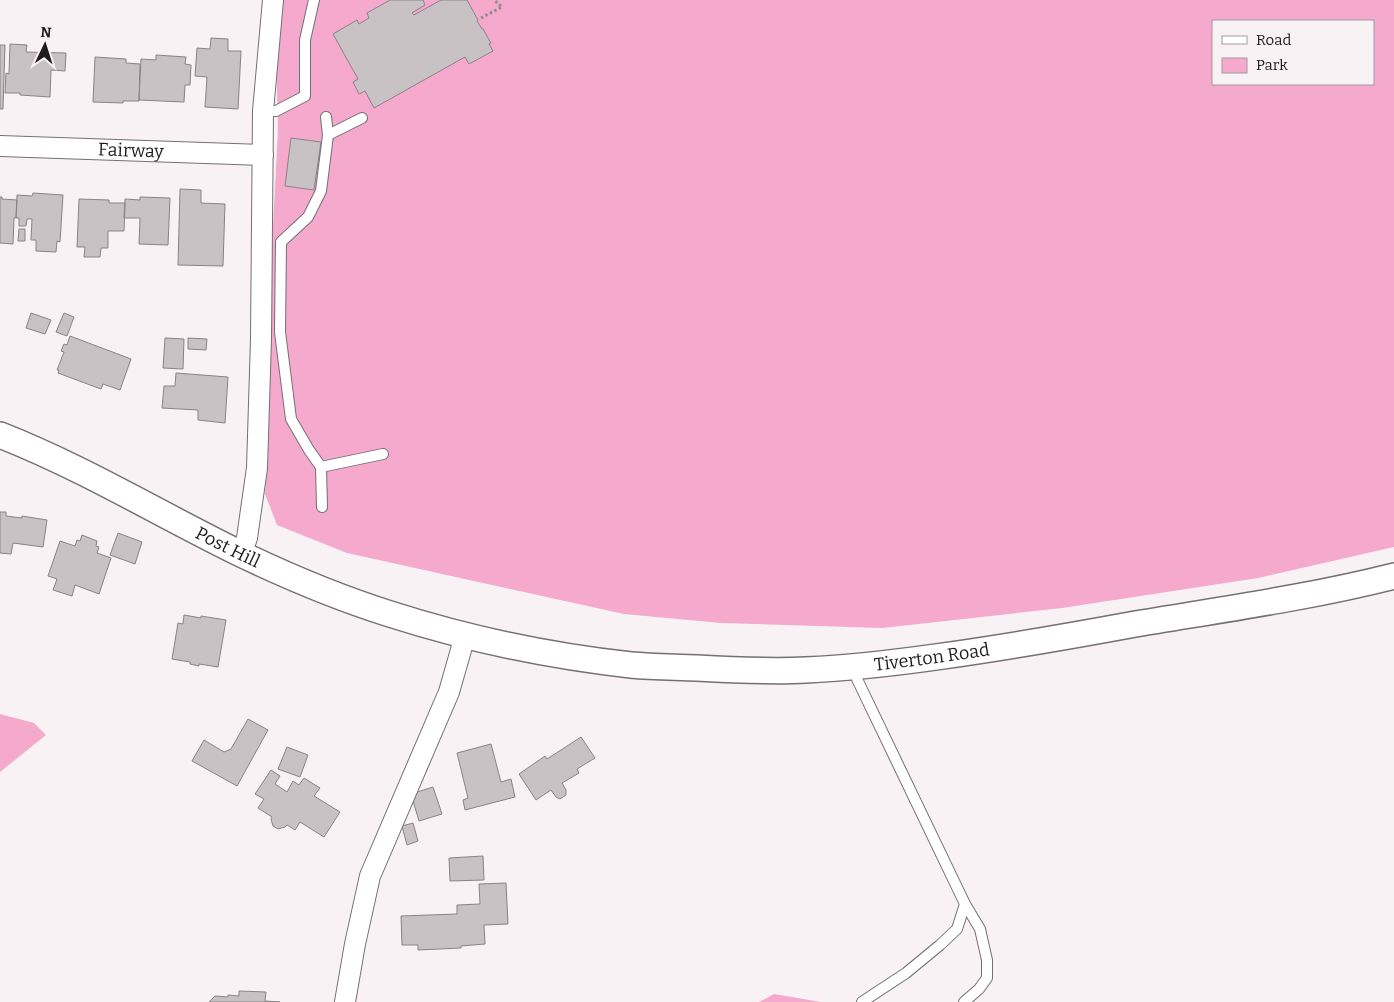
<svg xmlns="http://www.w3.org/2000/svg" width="1394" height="1002" font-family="Bitter,serif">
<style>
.green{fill:#f4a9cd;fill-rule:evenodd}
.building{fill:#c9c2c5;stroke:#898385}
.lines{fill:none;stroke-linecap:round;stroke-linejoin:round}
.service-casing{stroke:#756f72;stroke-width:12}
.minor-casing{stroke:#756f72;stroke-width:22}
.tertiary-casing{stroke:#756f72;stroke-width:28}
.path{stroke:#918d8f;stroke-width:3;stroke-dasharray:2.5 2.5;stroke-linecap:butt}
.service{stroke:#fff;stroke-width:10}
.minor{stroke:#fff;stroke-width:20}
.tertiary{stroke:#fff;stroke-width:25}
.labels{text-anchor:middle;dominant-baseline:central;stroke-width:4.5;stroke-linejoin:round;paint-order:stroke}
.street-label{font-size:18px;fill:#1e1c1d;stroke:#f8f2f4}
</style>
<rect width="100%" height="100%" fill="#f8f2f4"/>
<path class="green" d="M278 0H1394V547L1258 578 1062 608 882 628 721 623 624 614 347 553 277 525 265 494 272 247 278 129 275 22ZM1213 21H1373V84H1213Z
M0 714 34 723 46 735 0 772Z
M774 994 821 1002H759Z"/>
<path class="building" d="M390 0H423L425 5 412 13 414 15 441 0H467L478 20 477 21 482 29H483L491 43 489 44 493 51 469 64 465 57 374 108 365 91 359 94 353 82 358 79 333 34 357 20 359 24 369 18 367 13Z
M211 38 228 39V51H241L238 109 205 107 207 77 195 76 197 48 210 49Z
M10 44 27 45 26 52 66 53 65 71 51 70 50 97 20 95V93H5L6 73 9 74Z
M0 45H5L3 109H0Z
M156 55 186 57 185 64 191 65 190 85H185L184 102 139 100 141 59 156 60Z
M95 57 126 59V63L140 64 139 101H123V103L93 102Z
M291 138 321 142 314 190 285 186Z
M180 189 201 190V203L225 204 223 266 178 265Z
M33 193 63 195 60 242 57 241 56 252 36 251V240H31L32 219H27L26 226H19V218H16L17 195 32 196Z
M0 197H2V199L17 200 16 218H14L13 244 0 243Z
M140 197 170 198 168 245 139 244 140 218H124L125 199 140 200Z
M79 199 109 200V203H125L124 231H108V248H101L100 257H84L85 247H77Z
M19 229H25V241H18Z
M31 313 51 320 45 334 26 328Z
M64 313 74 317 67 336 56 332Z
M70 336 131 359 120 390 103 384 101 389 58 373 59 370H57L64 352 61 351 64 344 67 345Z
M165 338 184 339 183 369 163 368Z
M188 338 207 339 206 350 188 349Z
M176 373 228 377 225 423 198 420V410L162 408 164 386H175Z
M0 512H6V516L22 518V516L47 520 43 547 13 543 11 554 0 553Z
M118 533 142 542 135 564 110 555Z
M82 535 97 541 96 546 99 547 97 553 111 558 99 594 75 585 72 596 53 590 57 579 48 576 60 541 75 546 77 540 80 541Z
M184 615 201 618V616L226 620 218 667 199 664V666L190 664V662L172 659 178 623 183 624Z
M248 719 268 730 237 786 192 761 204 740 224 752 231 749Z
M581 737 595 758 577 769 579 773 562 783 566 790V795L560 799 556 797 551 790 536 800 519 774 545 756 547 759Z
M491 744 501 782 511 779 515 797 465 810 463 800 468 798 457 753Z
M287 747 308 755 300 777 278 769Z
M271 770 280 776 275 784 287 792 293 781 299 785 304 778 320 788 314 796 340 812 324 837 300 822 295 830 287 825 285 827 278 829 273 826 271 819 272 817 258 808 264 799 255 794Z
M433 787 442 814 419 821 411 794Z
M413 823 418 841 407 845 402 826Z
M483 856 484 880 450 881 449 858Z
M506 883 508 924 484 925 485 944 461 946V948L418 950V945H402L401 916 457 914V905L480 904 479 884Z
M239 991 266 992 265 1001 280 1002H209L215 996 228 997V995L239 996Z"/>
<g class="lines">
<g class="service-casing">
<path id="service" d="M263 111H276L305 96V40L314 0
M326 117 328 135 362 118
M321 467 383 454
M322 507 321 467 309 450 291 419 280 332 281 242 308 217 321 191 328 135
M855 667 857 679 965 904 957 929 940 945 906 973 862 1002
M964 1002 979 989 987 978V960L980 929 965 904"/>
</g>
<g class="minor-casing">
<g id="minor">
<path id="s1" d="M0 146 263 155"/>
<path d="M241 554 247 538 257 468 261 339 263 111 273 0"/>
<path d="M345 1002 355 944 370 876 449 692 465 636"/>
</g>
</g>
<g class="tertiary-casing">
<g id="tertiary">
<path id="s2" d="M0 435C84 468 161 515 241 554 289 577 339 598 390 614 468 639 550 656 631 665 653 667 675 667 697 668 733 670 769 672 806 670 849 668 893 663 936 657 1001 648 1065 637 1130 625 1218 610 1307 598 1394 576"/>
</g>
</g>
<path class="path" d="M481 18 502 7 494 0"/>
<use href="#service" class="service"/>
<use href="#minor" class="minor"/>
<use href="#tertiary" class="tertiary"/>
</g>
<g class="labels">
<g class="street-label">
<text stroke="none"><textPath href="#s1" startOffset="131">Fairway</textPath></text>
<text stroke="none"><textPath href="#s2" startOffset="254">Post Hill</textPath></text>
<text stroke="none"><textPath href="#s2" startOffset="978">Tiverton Road</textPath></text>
</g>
</g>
<rect x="1212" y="20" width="162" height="65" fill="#f8f2f4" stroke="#a19c9e"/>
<rect x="1222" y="36" width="25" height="8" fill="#ffffff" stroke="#a19c9e"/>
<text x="1256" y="45" font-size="15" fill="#1e1c1d">Road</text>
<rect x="1222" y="58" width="25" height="15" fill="#f4a9cd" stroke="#a19c9e"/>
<text x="1256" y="70" font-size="15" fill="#1e1c1d">Park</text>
<g transform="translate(45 45) rotate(4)" stroke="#f8f2f4" stroke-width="4" paint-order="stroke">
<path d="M0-4L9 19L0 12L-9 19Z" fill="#1e1c1d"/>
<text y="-8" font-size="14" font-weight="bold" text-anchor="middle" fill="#1e1c1d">N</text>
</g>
</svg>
